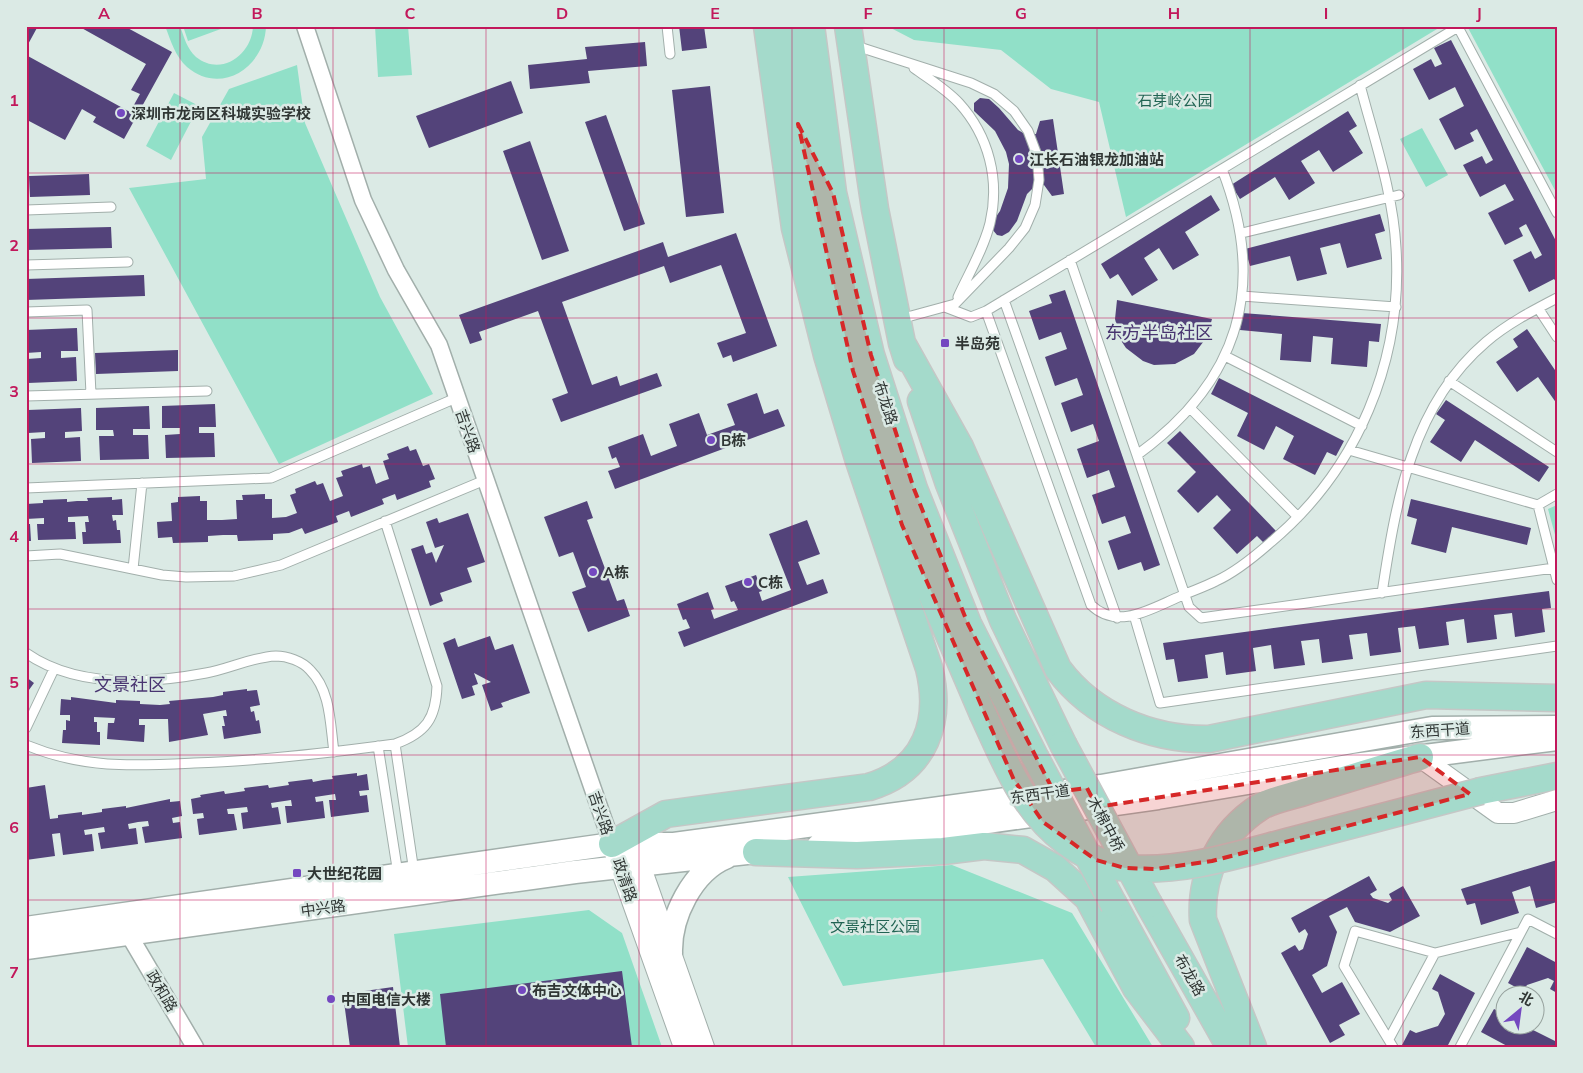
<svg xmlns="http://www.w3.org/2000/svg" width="1583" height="1073" font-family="Mulish,'Noto Sans SC',sans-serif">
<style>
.green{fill:#91e0c8}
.building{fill:#53437a}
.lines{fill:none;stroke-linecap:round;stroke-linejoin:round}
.service-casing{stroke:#a2afab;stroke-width:11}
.minor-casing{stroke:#a2afab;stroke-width:19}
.tertiary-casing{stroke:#a2afab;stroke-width:22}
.secondary-casing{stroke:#a2afab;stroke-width:25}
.primary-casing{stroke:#c5c7c6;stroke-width:29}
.service{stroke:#fff;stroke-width:9}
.minor{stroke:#fff;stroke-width:16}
.tertiary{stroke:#fff;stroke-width:20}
.secondary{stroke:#fff;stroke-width:22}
.primary{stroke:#a4dacb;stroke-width:26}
.primary-bridge-casing{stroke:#c5c7c6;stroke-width:29;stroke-linecap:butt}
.primary-bridge{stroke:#a4dacb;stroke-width:26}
.marked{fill:#d62828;fill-opacity:0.2;stroke:#d62828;stroke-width:4;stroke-dasharray:10 6;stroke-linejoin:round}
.grid{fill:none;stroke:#c2185b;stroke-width:1;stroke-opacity:0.55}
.poi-dot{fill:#7448c0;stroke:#dbeae5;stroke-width:2}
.labels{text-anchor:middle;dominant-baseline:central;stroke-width:5;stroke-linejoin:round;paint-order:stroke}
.park-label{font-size:15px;fill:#216453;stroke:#dbeae5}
.poi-label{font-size:15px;font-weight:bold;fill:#303634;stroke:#dbeae5;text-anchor:start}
.street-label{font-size:15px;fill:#303634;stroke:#dbeae5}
.quarter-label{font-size:18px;fill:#483470;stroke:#dbeae5}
.neatline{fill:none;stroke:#c2185b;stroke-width:2}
.grid-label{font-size:16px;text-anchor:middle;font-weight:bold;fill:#c2185b}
</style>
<rect width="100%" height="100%" fill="#dbeae5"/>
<path class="green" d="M165 26H180C184 37 187 49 196 57 221 77 252 55 253 26H266C265 67 221 96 187 67 175 56 171 41 165 26Z
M183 26H229L188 41Z
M375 26H408L412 75 378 77Z
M887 26H1442L1126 217 1099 102 1051 89 1001 50 914 40Z
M1467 26H1557V194Z
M297 65 305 123 380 297 433 394 279 464 129 188 206 179 202 137 229 89Z
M174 93 199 106 171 160 146 146Z
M1422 128 1448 175 1426 187 1400 139Z
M1557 505V542L1548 509Z
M952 865 1072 913 1153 1047H1096L1043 959 843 986 788 877Z
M589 910 622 933 662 1047H408L394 934Z"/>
<path class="building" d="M29 26H38L26 48V32Z
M78 26H124L172 52 124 139 93 122 96 117 82 109 65 140 29 121 26 126V55L130 112 140 94 131 90 146 64Z
M679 26H704L707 48 682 51Z
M1451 40 1557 243V283L1554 279 1529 292 1513 260 1531 251 1535 259 1542 255 1526 224 1519 228 1523 236 1505 245 1488 213 1514 200 1505 184 1480 197 1463 165 1482 156 1486 164 1493 160 1477 129 1470 133 1474 141 1455 150 1439 119 1464 106 1455 87 1429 100 1413 69 1431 59 1435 67 1442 64 1434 48Z
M645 42 647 66 588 71 590 83 530 89 528 65 587 59 585 47Z
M511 81 523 113 429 148 416 116Z
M710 86 724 213 686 217 672 90Z
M980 98 989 99 999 108 1018 130 1025 134H1036L1040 121 1053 119 1064 194 1052 196 1044 185 1033 188 1027 194 1017 221 1009 232 1002 236 997 235 992 229 993 221 1000 211 1008 188 1009 164 1006 152 995 131 974 111V103Z
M1348 111 1357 126 1349 131 1363 153 1333 172 1319 150 1301 161 1315 183 1289 200 1275 177 1240 199 1231 185Z
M606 115 645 224 624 231 585 122Z
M530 141 569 251 542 260 503 151Z
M89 174 90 195 30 197 29 176Z
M1211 195 1220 210 1185 232 1199 255 1173 270 1159 248 1144 258 1158 280 1132 296 1118 274 1110 279 1101 264Z
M1380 214 1385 231 1375 234 1382 259 1347 268 1340 243 1320 248 1327 274 1297 281 1290 256 1250 266 1245 249Z
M111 227 112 248 26 250V229Z
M736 233 777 346 733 362 731 355 723 358 717 343 746 333 721 265 670 283 664 266 562 302 592 385 617 376 620 386 657 373 662 386 561 422 552 399 568 393 538 311 479 332 482 340 470 344 459 315 663 242 668 257Z
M144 275 145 296 26 300V279Z
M1065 290 1160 565 1144 571 1141 562 1118 570 1108 541 1131 533 1125 516 1102 524 1092 495 1115 487 1109 470 1087 478 1077 449 1099 441 1093 424 1071 432 1061 403 1083 395 1077 378 1055 386 1045 357 1067 349 1061 332 1039 340 1029 311 1052 303 1049 295Z
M1117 300 1212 319 1207 337 1194 354 1175 364 1154 365 1143 361 1126 348 1120 339 1115 319Z
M1242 313 1381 324 1379 342 1369 341 1367 367 1331 364 1333 338 1313 336 1311 362 1280 360 1282 334 1240 330Z
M77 328 78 351H61V358L76 357 77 381 28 383 27 359 41 358V352L26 353V330Z
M1527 329 1557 373V404L1538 377 1517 392 1496 362 1518 347 1513 339Z
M178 350V371L96 374 95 353Z
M1219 378 1344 441 1336 456 1327 452 1315 475 1283 459 1294 436 1276 426 1264 450 1237 436 1248 413 1211 394Z
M757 393 764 414 778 409 785 426 615 489 608 471 620 467 616 457 612 459 608 447 643 434 651 456 677 446 669 424 699 413 707 435 735 425 727 404Z
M1446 400 1549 467 1539 482 1475 440 1461 462 1430 442 1445 420 1436 414Z
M215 404 216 427H199V433H214L215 457 166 458 165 435 180 434V428H162V406Z
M149 406 150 429H133V435H148L149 459 100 460 99 436H114L113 430H96V408Z
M81 408 82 431 65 432V438L80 437 81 461 32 463 31 439 45 438V432L28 433V410Z
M1180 431 1276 531 1264 543 1257 536 1237 554 1213 528 1231 510 1217 495 1198 513 1177 491 1196 472 1167 443Z
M408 446 410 451 416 449 423 466 429 464 435 479 429 481 431 487 397 500 395 494 382 499 384 504 351 517 349 511 336 516 338 522 305 534 302 528 289 533 273 534V540L238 541 237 535H223L208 536V542L173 543 172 537 158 538 157 522 172 521 171 503 178 502V497L200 496V501H207V520H222L237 519 236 500H243L242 495 265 494V499H272V518L286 517 297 513 290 495 296 493 295 489 315 481 317 485 323 483 330 501 343 496 336 478 343 476 341 471 362 464 363 468 370 466 376 484 383 481 389 479 383 461 389 459 387 454Z
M112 497V500L122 499 123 515H112L113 521 116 520 117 530H120L121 543 83 544 82 532H86L85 522H89L88 516 68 517V522H75L76 539 38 540 37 524H44V518L26 519V504L43 503V500L67 499V502L77 501H88L87 498Z
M1411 499 1531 528 1527 545 1452 527 1446 553 1411 544 1417 519 1407 516Z
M587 501 593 518 587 520 617 601 624 599 630 616 588 632 572 592 586 587 573 552 559 557 544 517Z
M468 513 485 562 467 568 472 582 440 593 443 601 430 606 411 549 423 545 426 554 432 552 436 563 444 545 435 548 426 522 437 518 439 523Z
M807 520 820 554 798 562 807 585 823 579 828 593 684 647 678 632 690 628 686 619 683 620 677 604 708 592 714 609 711 610 714 619 738 610 734 601 731 602 725 586 756 575 762 591 759 592 762 601 791 590 769 534Z
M26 524H30L31 541H26Z
M1549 591 1551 608 1542 609 1545 632 1515 637 1512 613 1494 615 1497 639 1467 643 1464 619 1446 622 1449 645 1419 649 1415 626 1398 628 1401 652 1370 656 1367 633 1349 635 1353 659 1322 663 1319 639 1301 641 1305 665 1274 669 1271 645 1253 648 1256 671 1226 675 1223 652 1205 655 1208 678 1178 682 1174 659 1166 660 1163 643Z
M490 636 495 650 513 644 530 693 501 703 503 707 491 711 482 685 491 682 474 673 478 684 472 686 475 695 462 699 443 643 455 638 458 647Z
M26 677 34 683 26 694Z
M247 689V691L257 690 260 705 250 707 251 712 254 711 256 721 259 720 261 733 224 739 222 726H225L223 716H227L226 710 203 714 208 735 169 742 168 719H139V725H145L144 742 107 739 108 723H114L115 718 94 717V722H97V732H100V745L62 743 63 730H66V720L70 721V715H60L61 699 71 700V697L116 703V700L140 701V704L160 705 170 704 169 701 213 697 223 695V692Z
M357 773V776L367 774 369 790 359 791 360 796 367 795 369 812 331 817 329 800H336L335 794 315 797 316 802 323 801 325 818 287 823 285 806H292L291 800 271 803 272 808 278 807 281 824 243 829 241 813 248 812 247 807 227 809 228 814H234L237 830 199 835 197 819 204 818 203 813 193 814 191 799 201 797 200 795 224 791 225 794 245 791 244 788 268 785 269 788 289 785 288 782 312 779 313 782 323 780 333 779 332 776Z
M45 785 50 819 58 818V815L82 812V815L102 812V809L126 806V808L170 799V802L180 801 182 816 172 818 173 823 180 822 182 838 145 843 142 827 149 826 148 821 138 822 128 824 129 829 136 828 138 844 101 849 98 833 105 832 104 827 84 830 85 835 92 834 94 851 63 855 60 833 52 834 55 856 26 860V788Z
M1557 860V902L1536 908 1530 886 1512 892 1519 913 1481 925 1475 903 1467 905 1461 889Z
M1369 876 1377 890 1370 894 1373 898 1388 903 1392 900 1389 894 1403 886 1420 916 1390 932 1355 922 1347 907 1329 916 1337 932 1327 966 1312 975 1322 993 1342 982 1360 1014 1339 1025 1345 1035 1330 1043 1281 953 1295 945 1299 951 1303 949 1308 934 1305 929 1299 933 1291 918Z
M1527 947 1557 963V993L1550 989 1554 981 1548 978 1527 985 1523 991 1508 983Z
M622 971 632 1047H446L440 994Z
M1440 974 1475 993 1447 1047H1406L1402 1045 1410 1030 1416 1033 1438 1026 1445 1014 1438 992 1432 989Z
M393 987 400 1047H350L343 994Z
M1494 1009 1506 1015V1026H1525L1557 1042V1047H1509L1481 1032Z"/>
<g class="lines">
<g class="service-casing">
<path id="service" d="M667 26 670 54
M853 45 971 83 994 94 1014 111 1028 131 1037 155 1039 180 1035 205 1025 228 1009 248 955 304 900 319
M914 68C929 79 946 89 959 103 989 136 1000 180 990 223 984 248 969 273 958 297
M26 210 111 207
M1242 233 1399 195
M1070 260 1189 607 1201 618 1554 568
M26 265 128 262
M1242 296 1396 307
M1004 300 1117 618
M945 307 971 317 986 311 1458 27 1557 213
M1538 308 1557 337
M986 311 1091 605C1118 631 1152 608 1181 596 1192 591 1204 587 1216 581 1236 572 1254 557 1271 542 1358 469 1403 360 1396 248 1393 192 1374 139 1360 85
M26 312 87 310 91 394
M1225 356 1362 426
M1449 381 1557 452
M26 396 207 391
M1191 409 1298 517
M1349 450 1538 505
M1137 455C1239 381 1268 287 1222 169
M26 488 271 478 456 398
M1557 494 1538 505 1557 580
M26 556 60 554 162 575 186 577 234 576 281 565 485 480
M133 569 142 483
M1382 593C1396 501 1412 405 1486 342 1507 324 1532 311 1557 298
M1134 615 1160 703 1557 646
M26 653C76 688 148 684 206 673 229 669 252 657 276 656 287 656 302 661 310 670 331 691 330 724 334 752
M26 728 54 669
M395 744 414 872
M26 745C84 769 133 766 194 763 262 761 328 753 395 744 426 733 436 718 437 686L385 521
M378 746 398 874
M1389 1039 1435 953
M1393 1047 1344 966 1355 931 1435 953 1521 932
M1460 1047 1528 919 1557 934"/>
</g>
<g class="minor-casing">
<path id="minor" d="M305 26 363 200 396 270 439 345 612 844
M129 935 195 1047"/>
</g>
<g class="tertiary-casing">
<path id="tertiary" d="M1420 757 1498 813H1514L1557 800
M615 853 684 1047
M628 856 640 865 704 1047"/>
</g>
<g class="secondary-casing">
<path id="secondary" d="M818 846 1158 798 1354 765 1557 739
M26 928 612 844H674L1101 786 1432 728 1557 727
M26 948 575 872 774 850
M671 953C670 917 692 871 727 857"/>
</g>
<g class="primary-casing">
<path id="primary" d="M788 26 798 124 823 249 853 371 874 444 902 525 982 712
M811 26 833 193 871 355 914 489 968 624 1035 757
M848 26 875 209 902 343 907 359
M902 343 960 447 1058 669C1093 716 1151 740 1209 739L1426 695 1557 698
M921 401 949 484 1003 620 1063 744
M1481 791 1557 776
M612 844 666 814 869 787C926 770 942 721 929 668L858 458 827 355 795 228 767 26
M756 852 857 855 943 851 984 846 1023 850 1055 868 1088 898 1136 988 1181 1047
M1149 904 1230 1047
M1114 905 1176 1018
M1253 1047 1203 920C1200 874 1221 832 1260 807 1273 799 1293 796 1307 791 1345 780 1382 768 1420 757"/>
</g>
<use href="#service" class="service"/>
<use href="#minor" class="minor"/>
<use href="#tertiary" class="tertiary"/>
<use href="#secondary" class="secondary"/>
<use href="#primary" class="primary"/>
<g class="primary-bridge-casing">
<path id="primary-bridge" d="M982 712C1004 759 1022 809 1065 841 1082 854 1105 866 1127 868 1183 873 1240 854 1294 840 1356 824 1418 808 1481 791
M1063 744 1149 904
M1035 757 1114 905"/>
</g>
<use href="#primary-bridge" class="primary-bridge"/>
</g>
<path class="marked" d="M798 124 833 193 871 355 914 489 968 624 1054 792 1087 788 1097 807 1420 757 1470 794 1212 861 1155 869 1125 868 1096 860 1043 822 1014 780 902 525 853 371Z"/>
<path class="grid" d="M180 26V1047M333 26V1047M486 26V1047M639 26V1047M792 26V1047M944 26V1047M1097 26V1047M1250 26V1047M1403 26V1047M26 173H1557M26 318H1557M26 464H1557M26 609H1557M26 755H1557M26 900H1557"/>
<g class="poi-dot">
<circle cx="121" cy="113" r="5"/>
<circle cx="1019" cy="159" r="5"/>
<rect x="940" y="338" width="10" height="10" rx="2.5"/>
<circle cx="711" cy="440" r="5"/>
<circle cx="593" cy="572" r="5"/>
<circle cx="748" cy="582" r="5"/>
<rect x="292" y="868" width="10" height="10" rx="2.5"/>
<circle cx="522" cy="990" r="5"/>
<circle cx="331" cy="999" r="5"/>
</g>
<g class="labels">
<g class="park-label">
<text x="1175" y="100">石芽岭公园</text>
<text x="875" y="926">文景社区公园</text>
</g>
<g class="poi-label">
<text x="131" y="113">深圳市龙岗区科城实验学校</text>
<text x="1029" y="159">江长石油银龙加油站</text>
<text x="955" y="343">半岛苑</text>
<text x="721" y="440">B栋</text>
<text x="603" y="572">A栋</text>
<text x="758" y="582">C栋</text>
<text x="307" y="873">大世纪花园</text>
<text x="532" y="990">布吉文体中心</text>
<text x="341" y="999">中国电信大楼</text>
</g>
<g class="street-label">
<text transform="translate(886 403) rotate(72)">布龙路</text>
<text transform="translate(468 431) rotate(71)">吉兴路</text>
<text transform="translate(1440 730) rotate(-4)">东西干道</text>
<text transform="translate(1040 794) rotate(-8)">东西干道</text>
<text transform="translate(601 813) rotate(71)">吉兴路</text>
<text transform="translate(1106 824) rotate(62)">木棉中桥</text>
<text transform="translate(625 880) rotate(71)">政清路</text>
<text transform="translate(323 908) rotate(-8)">中兴路</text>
<text transform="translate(1190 975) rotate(60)">布龙路</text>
<text transform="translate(162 991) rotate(59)">政和路</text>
</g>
<g class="quarter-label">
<text x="1159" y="332">东方半岛社区</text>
<text x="130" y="684">文景社区</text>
</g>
</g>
<rect width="1583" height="1073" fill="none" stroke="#dbeae5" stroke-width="55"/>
<g transform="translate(1520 1010) rotate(29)"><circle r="24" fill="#dbeae5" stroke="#97a29e"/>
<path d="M0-4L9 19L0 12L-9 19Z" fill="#7448c0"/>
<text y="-8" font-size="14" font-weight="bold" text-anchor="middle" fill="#303634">北</text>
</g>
<rect x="28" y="28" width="1528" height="1018" class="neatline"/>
<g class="grid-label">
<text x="104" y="19">A</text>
<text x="257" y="19">B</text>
<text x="410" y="19">C</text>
<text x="562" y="19">D</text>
<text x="715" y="19">E</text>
<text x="868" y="19">F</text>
<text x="1021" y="19">G</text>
<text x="1174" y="19">H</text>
<text x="1326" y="19">I</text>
<text x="1479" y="19">J</text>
<text x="14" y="106">1</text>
<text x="14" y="251">2</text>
<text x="14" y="397">3</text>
<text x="14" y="542">4</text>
<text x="14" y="688">5</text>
<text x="14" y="833">6</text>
<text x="14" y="978">7</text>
</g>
</svg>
